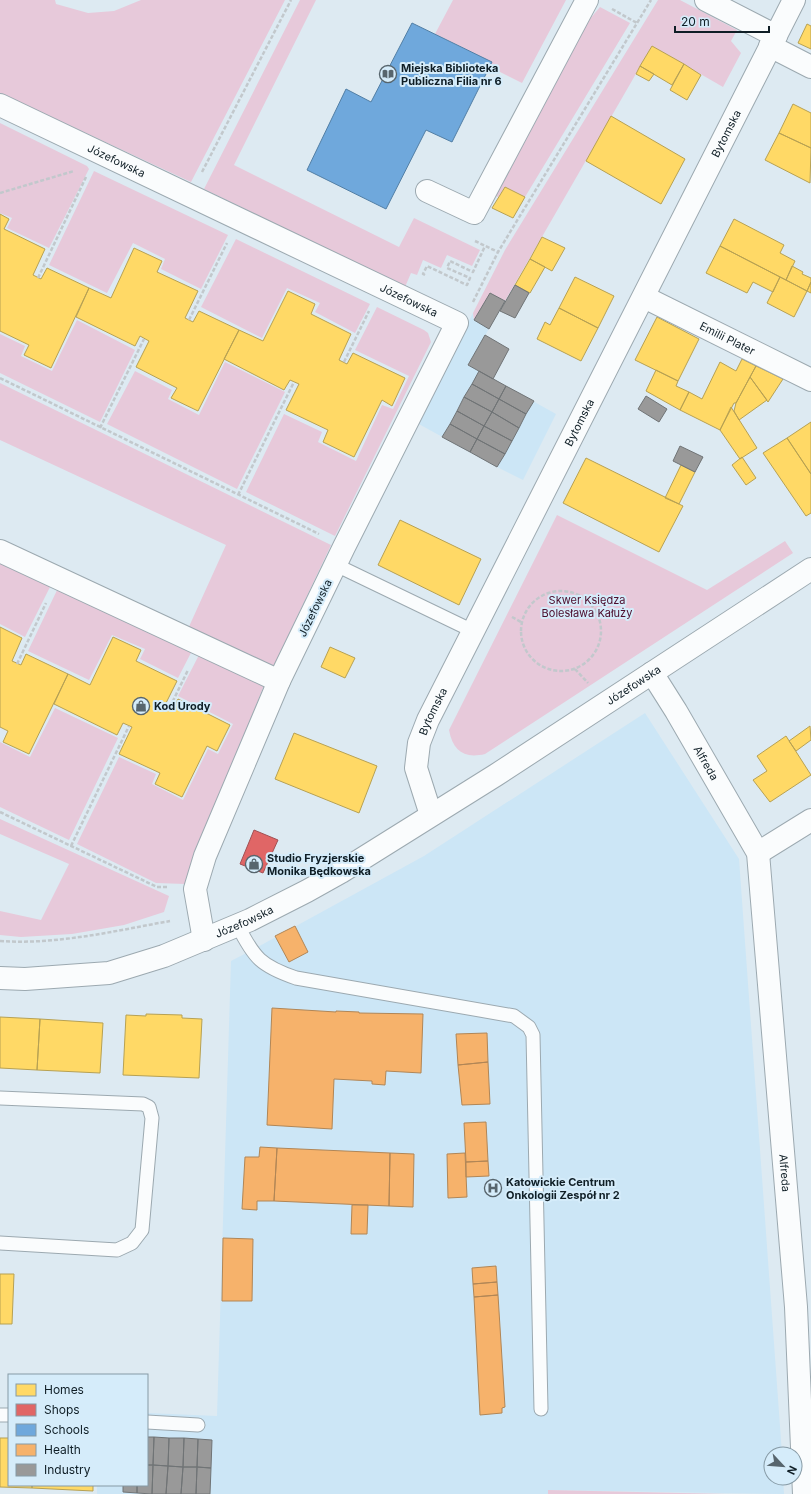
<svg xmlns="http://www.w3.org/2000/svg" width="811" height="1494" font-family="Inter,sans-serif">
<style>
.built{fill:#cce6f6}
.green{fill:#e7c9da}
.homes{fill:#ffd966;stroke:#b7a153}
.shops{fill:#e06666;stroke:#a15053}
.schools{fill:#6fa8dc;stroke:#527fa5}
.health{fill:#f6b26b;stroke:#b18656}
.industry{fill:#999;stroke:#707476}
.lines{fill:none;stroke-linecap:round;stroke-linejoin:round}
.service-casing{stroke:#9ca9b0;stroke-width:15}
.minor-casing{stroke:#9ca9b0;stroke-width:24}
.tertiary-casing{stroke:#9ca9b0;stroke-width:24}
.path{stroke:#c2c8cc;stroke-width:2.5;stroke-dasharray:4 2;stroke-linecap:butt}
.service{stroke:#fafcfd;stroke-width:13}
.minor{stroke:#fafcfd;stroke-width:22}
.tertiary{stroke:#fafcfd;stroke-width:22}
.labels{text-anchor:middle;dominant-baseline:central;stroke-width:4;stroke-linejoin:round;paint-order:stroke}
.poi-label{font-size:11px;font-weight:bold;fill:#0f1e26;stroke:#d5ecfa;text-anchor:start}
.street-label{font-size:11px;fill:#0f1e26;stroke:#d5ecfa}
.park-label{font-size:11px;fill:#4c0d2c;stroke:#d5ecfa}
</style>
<rect width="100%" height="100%" fill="#ddeaf2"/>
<path class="built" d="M490 293 505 301 468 365 556 414 523 480 497 467 417 423 473 313V319Z
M645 713 739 859 782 1454H771V1478H783L784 1494 549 1490 548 1494H97V1485H147V1413L217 1416 231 961 252 950 424 856Z"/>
<path class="green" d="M0 0H55L56 4 88 13 114 11 141 0H285L191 182 0 93Z
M300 0H316L234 165 399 247 414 218 480 250 472 266 447 255 441 268 423 260 417 275 411 273 405 287 204 189Z
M453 0H566L522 83 490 67 491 62 435 34Z
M658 0H680L737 30 731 41 741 53 723 87 652 46 505 301 490 293 474 320 473 313 505 250Z
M600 7 630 23 525 197 505 187 498 197 494 195 589 20Z
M0 123 87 166 89 169 49 248 7 228 12 218 0 213Z
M94 171 228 235 201 289 161 269 165 259 133 243 107 293 49 265Z
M236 239 370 304 355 333 315 312 320 303 287 288 262 338 201 307Z
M377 307 424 330 428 333 431 342 335 536 246 492 284 414 322 432 318 442 356 461 382 405 393 409 409 376 355 350Z
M77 320 135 350 100 422 0 373V334L25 346 21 356 52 371Z
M225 362 285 392 237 489 107 424 135 371 172 390 168 399 199 415Z
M0 383 331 545 271 672 187 631 226 545 0 440Z
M557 515 707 590 785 541 793 553 485 754C464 759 453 751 449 730Z
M0 556 53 581 25 637 0 624Z
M59 586 194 647 178 678 140 659 145 649 112 635 89 680 28 651Z
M201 651 266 680 185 884 156 883 77 844 119 757 156 774 152 784 183 800 208 749 218 754 233 724 178 696Z
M55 708 118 738 69 840 0 807V742L30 757Z
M0 819 169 896 164 912 124 925 72 934 21 937 0 935V911L41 920 69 864 0 834Z
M548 1490 726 1494H548Z"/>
<path class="homes" d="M807 24 811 26V49L798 43Z
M652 46 684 64 672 85 640 66Z
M684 64 701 75 687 100 670 90Z
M640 66 654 74 649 81 636 74Z
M793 104 811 113V148L779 133Z
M611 116 685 159 661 204 586 161Z
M779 133 811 148 810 183 765 160Z
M505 187 525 197 513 218 492 208Z
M0 214 9 219 4 229 45 249 33 275 41 279 47 268 89 288 51 368 24 355 29 345 0 331Z
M734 219 784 245 780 253 795 261 786 280 720 246Z
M542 237 565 248 552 271 530 259Z
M720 246 780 277 773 292 753 282 747 293 706 273Z
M134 248 162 261 157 272 198 291 185 318 193 322 199 311 239 330 198 411 171 398 177 388 136 367 149 341 140 336 135 346 76 317 89 288 111 298Z
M530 259 545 267 530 293 515 285Z
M792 266 803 272 802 274 811 278V282L807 291 786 280Z
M575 277 614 296 598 328 559 308Z
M780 277 807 291 794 317 767 303Z
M811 282V293L807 291Z
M288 291 315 304 311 314 351 334 339 360 347 364 353 353 405 378 392 406 382 400 354 457 323 442 328 430 286 410 299 384 290 380 284 390 224 359 239 330 263 341Z
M559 308 598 328 581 361 537 339 545 322 550 325Z
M657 317 699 339 678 381 635 360Z
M742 359 756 366 736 403H734L720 430 680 410 689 392 702 399 720 362 736 371Z
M756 366 783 379 768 402 750 377Z
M656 370 678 381 676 386 689 392 680 410 646 391Z
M750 377 767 400 739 420 734 411 736 403Z
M731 407 757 448 740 459 720 430Z
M811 422V474L787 438Z
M787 438 811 474V513L806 516 763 453Z
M742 457 756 478 746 485 732 465Z
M586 458 683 506 659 552 563 503Z
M681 465 695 472 679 504 665 498Z
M400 520 481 559 459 605 378 565Z
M0 627 22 638 12 661 21 665 26 654 68 674 29 754 3 742 8 731 0 727Z
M113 637 141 650 136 661 177 681 165 705 173 709 178 699 230 725 217 751 207 746 182 797 155 784 160 773 119 754 132 727 123 723 117 735 54 704 68 674 90 685Z
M330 647 355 658 345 678 321 667Z
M810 726 811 740 796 751 789 741Z
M294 733 377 766 359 813 275 779Z
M786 736 811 775 770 802 753 780 767 771 757 756Z
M146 1014 182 1015V1018L202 1019 199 1078 123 1075 126 1015 146 1016Z
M0 1017 40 1019 37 1070 0 1068Z
M40 1019 103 1023 100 1073 37 1070Z
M0 1274H14L12 1324H0Z
M0 1438H9V1485H32V1488L0 1487Z
M32 1485H93V1491L32 1488Z"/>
<path class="shops" d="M254 830 278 840 263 873 240 864Z"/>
<path class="schools" d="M412 23 492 62 452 142 426 130 386 209 307 170 346 89 371 102Z"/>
<path class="health" d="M295 926 308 952 289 962 275 936Z
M272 1008 336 1012V1011L359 1012V1013L423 1014 421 1073 386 1071 385 1085 372 1084V1081L334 1079 332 1129 267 1125Z
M487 1033 488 1062 458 1065 456 1034Z
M488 1062 490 1104 462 1105 458 1065Z
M486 1122 488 1161 466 1162 464 1123Z
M260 1147 277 1148 274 1201H257V1210L242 1209 245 1157H259Z
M277 1148 390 1153 389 1206 274 1201Z
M390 1153 414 1154 413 1207 389 1206Z
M465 1153 467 1197 448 1198 447 1154Z
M488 1161 489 1176 466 1177V1162Z
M352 1205H368L367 1234H351Z
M223 1238 253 1239 252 1301H222Z
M496 1266 497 1282 473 1284 472 1268Z
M497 1282 498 1295 474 1297 473 1284Z
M498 1295 505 1407 502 1408V1413L480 1415 474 1297Z"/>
<path class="industry" d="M515 285 529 293 515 318 500 311Z
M490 293 505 301 489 329 474 320Z
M485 335 509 349 493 379 468 365Z
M479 371 506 386 499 399 472 384Z
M472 384 499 399 492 412 464 397Z
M506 386 534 401 526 414 499 399Z
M646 396 667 409 659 422 638 409Z
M464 397 492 412 484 426 457 411Z
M499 399 526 414 519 428 492 412Z
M457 411 484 426 477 439 450 424Z
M492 412 519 428 512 441 484 426Z
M450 424 477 439 470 452 442 437Z
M484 426 512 441 505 454 477 439Z
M477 439 505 454 497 467 470 452Z
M680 446 703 457 695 472 673 461Z
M147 1437H154L153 1465H147Z
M154 1437 169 1438 168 1466 153 1465Z
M169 1438H184L183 1467 168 1466Z
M184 1438 198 1439 197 1467H183Z
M198 1439 212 1440 211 1468 197 1467Z
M147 1465H153L152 1494 137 1493V1485H147Z
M153 1465 168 1466 166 1494H152Z
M168 1466 183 1467 181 1494H166Z
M183 1467H197L196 1494H181Z
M197 1467 211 1468 210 1494H196Z
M123 1485H137V1493L123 1492Z"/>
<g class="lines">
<g class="service-casing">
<path id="service" d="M336 565 473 631
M238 926C254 958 261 966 296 978L514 1016 529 1027 533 1035 541 1409
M0 1098 143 1104 149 1107 152 1118 142 1230 132 1243 117 1250 0 1243
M0 1415H9
M147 1422 198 1425"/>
</g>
<g class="minor-casing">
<g id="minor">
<path d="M706 0 776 36"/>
<path d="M770 46 811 67"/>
<path id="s1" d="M0 105 457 323 344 547 279 681 205 856 195 889 204 940"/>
<path d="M427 191 474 213 587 0"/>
<path id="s2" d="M644 297 811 380"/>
<path d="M0 551 279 681"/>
<path id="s3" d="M652 673 676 711 758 853 796 1307 804 1494"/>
<path id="s4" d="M431 815 416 768 419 743 428 720 794 0"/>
<path d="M758 853 811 820"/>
</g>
</g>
<g class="tertiary-casing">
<g id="tertiary">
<path id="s5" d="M0 978 25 979 109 973 164 956 250 920 307 891 341 872 496 775 811 569"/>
</g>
</g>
<path class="path" d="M612 9 637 23
M202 172 291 0
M0 193 74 171
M475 241 498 252
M425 275 423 274 427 266 467 285 470 278 447 268 450 261 473 272 485 246
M38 278 86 177
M473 302 498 252 651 0
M189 320 227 243
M344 362 369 311
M0 378 319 534
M100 428 144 339
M238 495 294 382
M521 631a40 40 0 1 1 80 0a40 40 0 1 1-80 0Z
M512 617 521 622
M17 664 46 603
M575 669 588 683
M170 707 188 670
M0 812 157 887H168
M71 846 129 726
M0 941C57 945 114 931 170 921"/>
<use href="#service" class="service"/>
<use href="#minor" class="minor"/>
<use href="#tertiary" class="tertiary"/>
</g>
<defs>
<g id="library-ring" transform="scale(0.9)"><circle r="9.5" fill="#d5ecfa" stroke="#57656d" stroke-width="1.5"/><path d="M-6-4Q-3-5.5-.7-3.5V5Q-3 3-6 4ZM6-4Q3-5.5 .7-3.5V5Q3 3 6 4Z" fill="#57656d"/></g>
<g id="shop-ring" transform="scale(0.9)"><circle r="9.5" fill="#d5ecfa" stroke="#57656d" stroke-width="1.5"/><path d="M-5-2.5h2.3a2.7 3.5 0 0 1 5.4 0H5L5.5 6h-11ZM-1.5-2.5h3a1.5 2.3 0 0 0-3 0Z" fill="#57656d"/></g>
<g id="hospital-ring" transform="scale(0.9)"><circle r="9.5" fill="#d5ecfa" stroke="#57656d" stroke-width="1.5"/><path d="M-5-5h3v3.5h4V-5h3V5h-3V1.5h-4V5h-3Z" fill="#57656d"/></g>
</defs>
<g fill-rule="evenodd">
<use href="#library-ring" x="388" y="74"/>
<use href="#shop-ring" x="141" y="706"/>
<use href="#shop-ring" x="254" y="864"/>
<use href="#hospital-ring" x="493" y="1188"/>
</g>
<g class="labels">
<g class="poi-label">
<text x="401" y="68">Miejska Biblioteka<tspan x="401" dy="13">Publiczna Filia nr 6</tspan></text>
<text x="154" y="706">Kod Urody</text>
<text x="267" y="858">Studio Fryzjerskie<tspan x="267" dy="13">Monika Będkowska</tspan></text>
<text x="506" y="1182">Katowickie Centrum<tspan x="506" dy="13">Onkologii Zespół nr 2</tspan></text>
</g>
<g class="street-label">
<text stroke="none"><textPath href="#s4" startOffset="757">Bytomska</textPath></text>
<text stroke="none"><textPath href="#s1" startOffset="129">Józefowska</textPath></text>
<text stroke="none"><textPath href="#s1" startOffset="453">Józefowska</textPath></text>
<text stroke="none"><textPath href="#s2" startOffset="93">Emilii Plater</textPath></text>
<text stroke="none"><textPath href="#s4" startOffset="433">Bytomska</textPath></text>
<text transform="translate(315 608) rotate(-64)">Józefowska</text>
<text stroke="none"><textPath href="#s5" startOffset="710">Józefowska</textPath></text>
<text stroke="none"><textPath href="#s4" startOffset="109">Bytomska</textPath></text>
<text stroke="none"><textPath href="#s3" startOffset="105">Alfreda</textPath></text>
<text stroke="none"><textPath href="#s5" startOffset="254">Józefowska</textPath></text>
<text stroke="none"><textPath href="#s3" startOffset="530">Alfreda</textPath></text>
</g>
<g class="park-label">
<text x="587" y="600">Skwer Księdza<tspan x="587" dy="13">Bolesława Kałuży</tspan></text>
</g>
</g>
<rect x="8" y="1374" width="140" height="112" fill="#d5ecfa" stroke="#869aa5"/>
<rect x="16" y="1384" width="20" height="12" fill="#ffd966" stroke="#869aa5"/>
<text x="44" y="1394" font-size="12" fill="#0f1e26">Homes</text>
<rect x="16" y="1404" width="20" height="12" fill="#e06666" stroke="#869aa5"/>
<text x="44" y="1414" font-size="12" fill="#0f1e26">Shops</text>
<rect x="16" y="1424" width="20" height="12" fill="#6fa8dc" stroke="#869aa5"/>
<text x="44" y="1434" font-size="12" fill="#0f1e26">Schools</text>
<rect x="16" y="1444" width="20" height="12" fill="#f6b26b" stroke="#869aa5"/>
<text x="44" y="1454" font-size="12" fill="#0f1e26">Health</text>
<rect x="16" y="1464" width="20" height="12" fill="#999999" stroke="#869aa5"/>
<text x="44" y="1474" font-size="12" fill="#0f1e26">Industry</text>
<g transform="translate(783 1466) rotate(116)"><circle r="19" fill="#d5ecfa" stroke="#869aa5"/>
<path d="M0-3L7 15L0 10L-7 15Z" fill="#57656d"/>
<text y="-6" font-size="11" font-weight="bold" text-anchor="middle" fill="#0f1e26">N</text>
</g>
<path d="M675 26v6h94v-6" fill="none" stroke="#0f1e26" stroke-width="2"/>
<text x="681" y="26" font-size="12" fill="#0f1e26" stroke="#d5ecfa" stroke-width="3" paint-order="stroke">20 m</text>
</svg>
